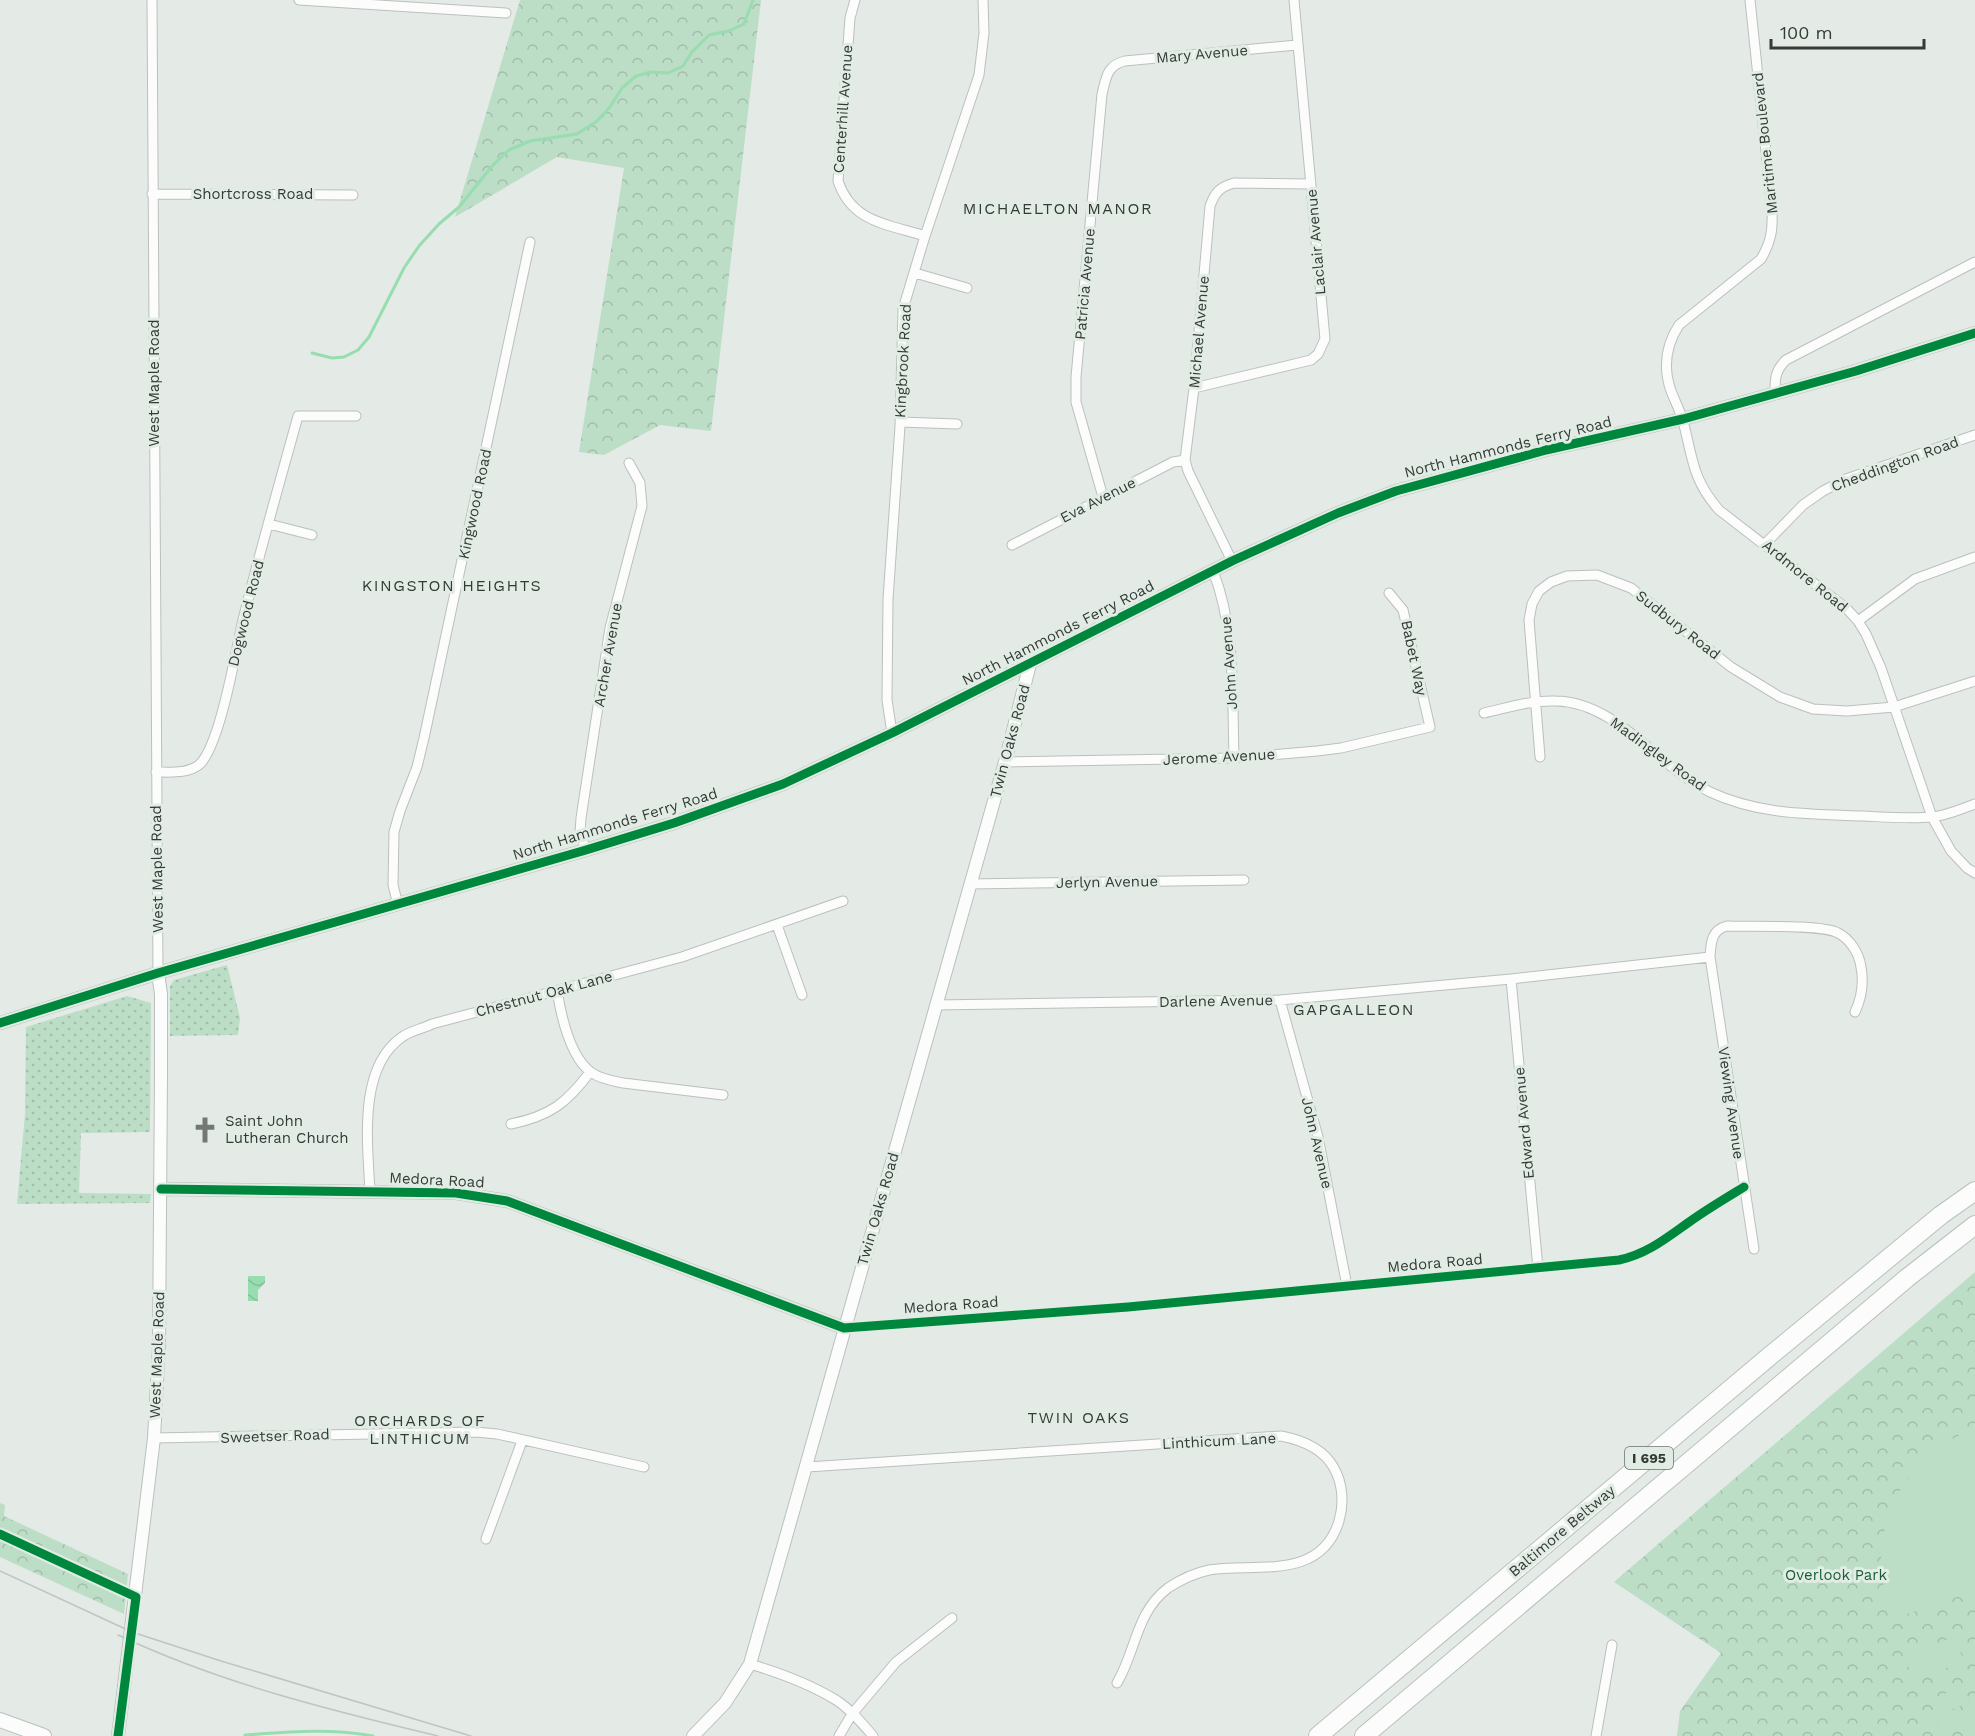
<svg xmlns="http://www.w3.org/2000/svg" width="1975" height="1736" font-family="'Work Sans',sans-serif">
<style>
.grass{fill:url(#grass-dots)}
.park{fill:url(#park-crowns)}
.garden{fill:#bcddc6}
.water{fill:url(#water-waves)}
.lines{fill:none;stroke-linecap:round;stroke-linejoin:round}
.stream{stroke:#98ddb0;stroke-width:3}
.minor-casing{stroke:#bbc0bc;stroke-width:11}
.tertiary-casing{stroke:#bbc0bc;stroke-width:14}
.secondary-casing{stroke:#bbc0bc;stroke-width:16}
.motorway-casing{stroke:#bbc0bc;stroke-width:20}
.minor{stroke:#fbfcfb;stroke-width:9}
.tertiary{stroke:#fbfcfb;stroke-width:12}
.secondary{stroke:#fbfcfb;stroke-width:14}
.motorway{stroke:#fbfcfb;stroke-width:18}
.tram{stroke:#c2c3c2;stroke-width:1.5}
.cycleway-casing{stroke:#e1ede4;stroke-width:13}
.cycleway{stroke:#00873e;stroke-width:9}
.labels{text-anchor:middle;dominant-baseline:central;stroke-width:6;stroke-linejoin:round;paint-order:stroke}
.shield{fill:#e1ede4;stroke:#69706b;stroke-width:1.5}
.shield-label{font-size:14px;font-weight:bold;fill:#363a37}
.street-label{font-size:15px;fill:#363a37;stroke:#e1ede4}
.poi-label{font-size:15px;fill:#363a37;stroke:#e1ede4;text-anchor:start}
.park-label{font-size:15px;fill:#185e37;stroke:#e1ede4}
.neighbourhood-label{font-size:16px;letter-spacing:1.5px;fill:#363a37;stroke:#e1ede4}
</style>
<defs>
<pattern id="grass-dots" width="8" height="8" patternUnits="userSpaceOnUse" patternTransform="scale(1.5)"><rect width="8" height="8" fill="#bcddc6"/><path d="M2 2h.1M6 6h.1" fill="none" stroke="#a2beab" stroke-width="1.8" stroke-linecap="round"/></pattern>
<pattern id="park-crowns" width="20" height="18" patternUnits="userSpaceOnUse" patternTransform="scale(1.5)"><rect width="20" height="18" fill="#bcddc6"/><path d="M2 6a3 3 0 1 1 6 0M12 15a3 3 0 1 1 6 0" fill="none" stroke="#a2beab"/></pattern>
<pattern id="water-waves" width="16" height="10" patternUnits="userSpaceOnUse" patternTransform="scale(1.5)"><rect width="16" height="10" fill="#98ddb0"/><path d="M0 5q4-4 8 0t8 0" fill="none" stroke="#84be98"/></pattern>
</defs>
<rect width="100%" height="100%" fill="#e4eae5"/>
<path class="grass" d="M227 965 240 1018 238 1035 170 1036V986L174 980Z
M127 996 151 1003 150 1132 81 1133 79 1193 151 1194 150 1203 17 1204 25 1114 26 1027Z"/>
<path class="park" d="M520 0H761L711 431 660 425 604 455 579 452 624 168 557 157 455 217Z
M1975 1272V1736H1677L1680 1711 1721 1653 1614 1582Z
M0 1503 5 1505 4 1516 128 1574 124 1614 0 1557Z"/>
<path class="garden" d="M1975 1428V1591L1895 1618C1889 1602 1882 1586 1881 1569 1879 1526 1898 1481 1931 1453 1944 1442 1960 1435 1975 1428Z
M1955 1637 1964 1662 1913 1679 1904 1655Z
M1964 1687 1970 1703 1936 1715 1930 1699Z
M1971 1708 1972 1711H1975V1725L1942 1736 1941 1733 1936 1734 1933 1726 1938 1724 1937 1720Z"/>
<path class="water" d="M248 1276H265V1283L258 1290V1301H248Z"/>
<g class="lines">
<path class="stream" d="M312 353 332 358 344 357 358 350 369 337 404 268 419 246 439 224 459 207 493 165 509 150 530 141 577 134 597 121 610 107 622 88 636 76 651 72 668 73 683 66 692 52 709 35 729 31 744 24 753 0
M245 1735C288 1732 330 1728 373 1736"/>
<g class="minor-casing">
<path id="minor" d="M152 0 158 973
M299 0 506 13
M855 0 850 18 838 181C852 223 888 224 925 236
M1750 0 1772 210C1773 230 1771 242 1761 259L1679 325C1666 345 1663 368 1671 391 1675 401 1680 411 1683 421 1693 459 1692 479 1719 510L1846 608 1858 621 1866 634 1881 668 1932 817 1951 851 1967 868 1975 873
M152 194 353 195
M915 273 967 288
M1194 388 1311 360 1318 354 1325 339 1294 0
M1775 393C1775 378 1775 371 1786 360L1975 262
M900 422 957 424
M1103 497 1076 402V377L1102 94C1106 78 1107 65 1125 61L1297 45
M269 524 312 535
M1765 544 1803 505 1823 491 1846 479 1975 435
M1012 545 1173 462 1185 460
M1232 561 1188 471 1185 460 1194 388 1210 206C1215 192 1220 187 1234 183L1311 184
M1213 571C1236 629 1232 696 1234 758
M1858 621 1915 579 1975 557
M1484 713C1507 708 1531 700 1556 701 1617 702 1658 767 1710 792 1759 815 1810 814 1863 816 1885 817 1909 819 1931 817 1946 816 1961 809 1975 804
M892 733 887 700 888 599 900 426 903 309 925 236 979 75 984 33 983 0
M1540 757 1529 620 1532 604 1539 591 1551 582 1567 576 1597 575 1631 588 1731 667 1749 678 1780 697 1813 709 1847 711 1894 707 1975 681
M1005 762 1234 758 1317 751 1341 748 1430 727 1403 610 1389 593
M156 772C170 772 189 774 200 764 220 744 235 655 242 624 259 554 279 485 298 416H356
M586 850 580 833 581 818 610 628 642 506 640 483 629 463
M970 884 1244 880
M398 905 393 885 394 832 400 811 417 767 424 738 530 242
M777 925 802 995
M1511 979 1538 1268
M557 991C561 1015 570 1058 592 1073 601 1079 613 1081 623 1083L723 1095
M1280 1000 1318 1137 1347 1286
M935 1005 1280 1000 1511 979 1710 957
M511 1124C550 1116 567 1103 590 1072
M370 1192C368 1146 357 1068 402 1037 410 1031 422 1029 432 1024L682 957 843 901
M1754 1249 1710 957C1711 943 1711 930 1727 926 1749 927 1822 924 1838 933 1850 939 1859 953 1861 967 1864 983 1862 997 1855 1012
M844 1328 1128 1307 1619 1260C1648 1254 1669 1236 1692 1220 1709 1208 1726 1198 1744 1187
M154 1438 476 1432 497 1434 644 1467
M807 1467 1281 1436C1302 1440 1323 1448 1334 1468 1343 1484 1344 1504 1339 1521 1321 1581 1256 1563 1209 1570 1195 1573 1180 1580 1168 1588 1136 1612 1136 1651 1117 1683
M486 1539 522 1441
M750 1664C780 1673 810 1684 836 1700 850 1709 862 1723 873 1736
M839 1736 852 1714 896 1662 952 1618
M1596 1736 1612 1645"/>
</g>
<g class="tertiary-casing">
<path id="tertiary" d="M0 1023 158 973 586 850 674 823 783 784 892 733 1232 561 1338 513 1396 491 1546 450 1683 419 1856 371 1975 333
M161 1189 456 1193 507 1201 844 1328
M118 1736 154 1438 159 1344 161 1076V994L158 973
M693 1736 725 1703 750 1664 1005 762 1030 664"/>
</g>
<g class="secondary-casing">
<path id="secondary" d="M0 1720 44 1736"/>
</g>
<g class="motorway-casing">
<path id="motorway" d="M1318 1736 1771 1355 1941 1215 1975 1191
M1364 1736 1907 1278 1975 1225"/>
</g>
<use href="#minor" class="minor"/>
<use href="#tertiary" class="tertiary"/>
<use href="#secondary" class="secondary"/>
<use href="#motorway" class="motorway"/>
<path class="tram" d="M0 1571 132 1632 221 1661 471 1736
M118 1635C220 1683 329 1710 438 1736"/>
<g class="cycleway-casing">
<path id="cycleway" d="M0 1023 158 973 586 850 674 823 783 784 892 733 1232 561 1338 513 1396 491 1546 450 1683 419 1856 371 1975 333
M161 1189 456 1193 507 1201 844 1328 1128 1307 1619 1260C1648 1254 1669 1236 1692 1220 1709 1208 1726 1198 1744 1187
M0 1534 136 1597 118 1736"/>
</g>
<use href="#cycleway" class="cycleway"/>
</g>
<defs>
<g id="church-bare" transform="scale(2.07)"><path d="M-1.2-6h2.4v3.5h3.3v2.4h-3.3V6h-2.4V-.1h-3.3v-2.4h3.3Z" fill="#737874" stroke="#e1ede4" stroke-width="2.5" paint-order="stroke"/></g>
</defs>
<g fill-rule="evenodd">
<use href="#church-bare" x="205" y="1130"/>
</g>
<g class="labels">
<rect class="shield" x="1625" y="1447" width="48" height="22" rx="4.5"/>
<g class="shield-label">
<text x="1649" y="1458">I 695</text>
</g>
<g class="street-label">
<text transform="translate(1202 54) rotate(-5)">Mary Avenue</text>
<text transform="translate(843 109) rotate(-86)">Centerhill Avenue</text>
<text transform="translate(1765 143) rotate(-96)">Maritime Boulevard</text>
<text x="253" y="194">Shortcross Road</text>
<text transform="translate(1316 242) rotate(-95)">Laclair Avenue</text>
<text transform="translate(1085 284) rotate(-85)">Patricia Avenue</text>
<text transform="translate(1199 332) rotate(-85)">Michael Avenue</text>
<text transform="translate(903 361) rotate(-87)">Kingbrook Road</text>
<text transform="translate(154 383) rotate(-90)">West Maple Road</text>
<text transform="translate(1508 447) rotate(-14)">North Hammonds Ferry Road</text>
<text transform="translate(1895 464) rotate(-20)">Cheddington Road</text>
<text transform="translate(1098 500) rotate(-27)">Eva Avenue</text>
<text transform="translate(475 504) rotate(-78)">Kingwood Road</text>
<text transform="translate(1805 576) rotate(39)">Ardmore Road</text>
<text transform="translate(246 613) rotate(-76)">Dogwood Road</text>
<text transform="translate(1678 625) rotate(38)">Sudbury Road</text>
<text transform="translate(1058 633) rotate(-27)">North Hammonds Ferry Road</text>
<text transform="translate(608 655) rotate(-80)">Archer Avenue</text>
<text transform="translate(1414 658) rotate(78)">Babet Way</text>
<text transform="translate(1229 663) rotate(-94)">John Avenue</text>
<text transform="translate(1010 741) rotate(-75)">Twin Oaks Road</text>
<text transform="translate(1658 754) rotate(36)">Madingley Road</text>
<text transform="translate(1219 757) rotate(-3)">Jerome Avenue</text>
<text transform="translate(615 824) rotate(-17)">North Hammonds Ferry Road</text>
<text transform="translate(157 869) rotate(-91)">West Maple Road</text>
<text transform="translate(1107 882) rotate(-1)">Jerlyn Avenue</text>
<text transform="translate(544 994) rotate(-15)">Chestnut Oak Lane</text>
<text transform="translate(1216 1001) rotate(-1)">Darlene Avenue</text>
<text transform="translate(1731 1103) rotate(82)">Viewing Avenue</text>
<text transform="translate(1524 1123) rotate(-95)">Edward Avenue</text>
<text transform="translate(1317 1143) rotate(77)">John Avenue</text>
<text transform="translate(437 1180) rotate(3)">Medora Road</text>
<text transform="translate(878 1209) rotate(-74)">Twin Oaks Road</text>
<text transform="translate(1435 1263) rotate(-5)">Medora Road</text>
<text transform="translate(951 1305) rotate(-4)">Medora Road</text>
<text transform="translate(157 1355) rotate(-88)">West Maple Road</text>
<text transform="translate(275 1436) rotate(-2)">Sweetser Road</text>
<text transform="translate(1219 1441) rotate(-3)">Linthicum Lane</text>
<text transform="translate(1562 1531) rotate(-40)">Baltimore Beltway</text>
</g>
<g class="poi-label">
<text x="225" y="1121">Saint John<tspan x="225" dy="17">Lutheran Church</tspan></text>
</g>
<g class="park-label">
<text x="1836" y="1575">Overlook Park</text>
</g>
<g class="neighbourhood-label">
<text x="1058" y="208">MICHAELTON MANOR</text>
<text x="452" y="585">KINGSTON HEIGHTS</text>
<text x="1354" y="1009">GAPGALLEON</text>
<text x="1079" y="1417">TWIN OAKS</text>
<text x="420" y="1420">ORCHARDS OF<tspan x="420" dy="18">LINTHICUM</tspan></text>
</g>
</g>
<path d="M1771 39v9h153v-9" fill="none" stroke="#363a37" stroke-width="3"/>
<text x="1780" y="39" font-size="18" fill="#363a37" stroke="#e1ede4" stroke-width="4.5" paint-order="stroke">100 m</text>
</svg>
